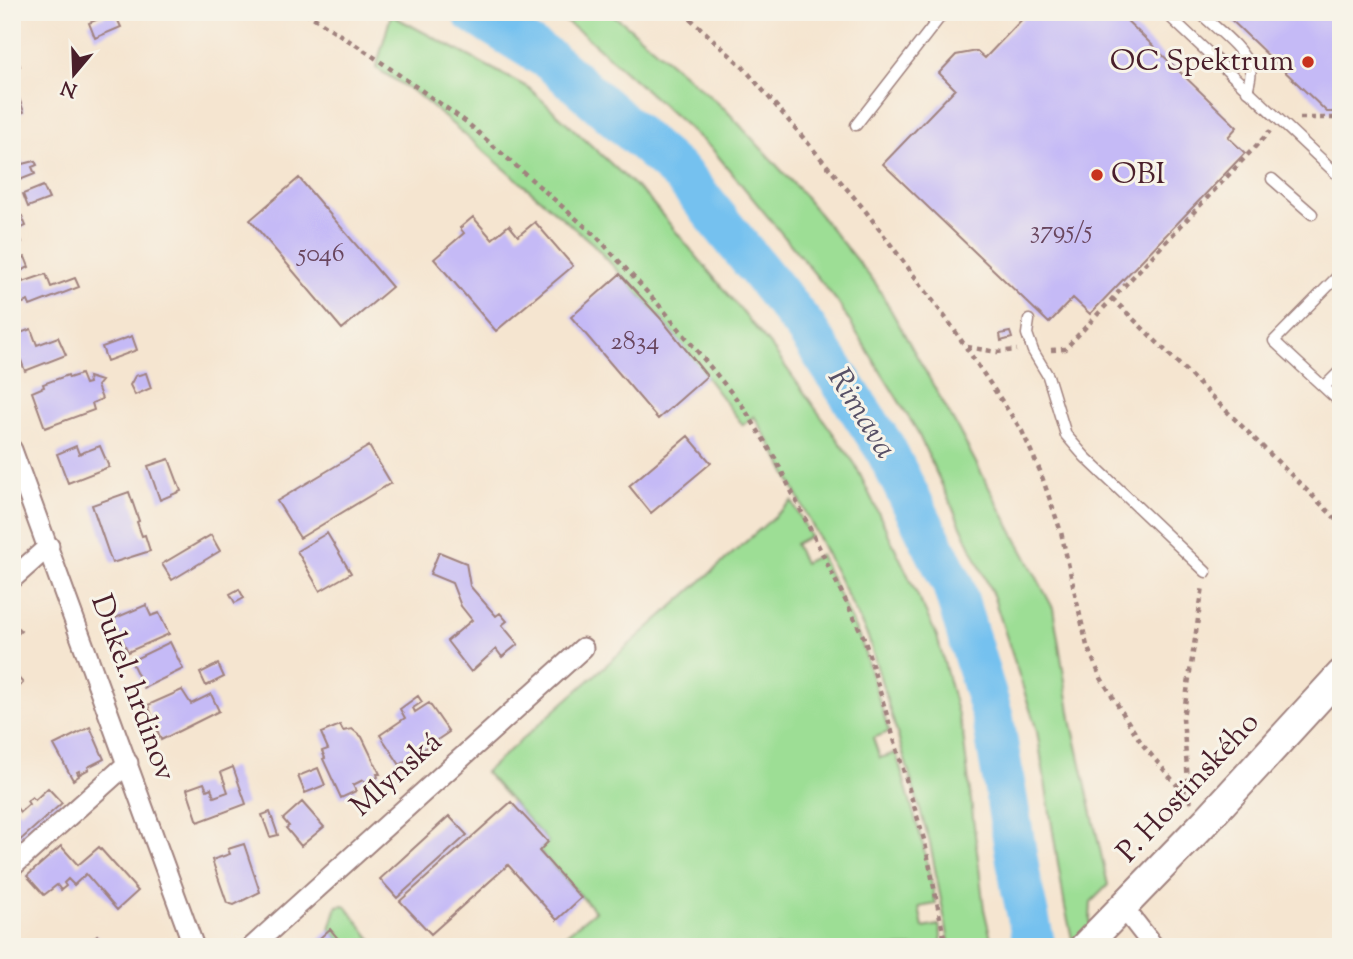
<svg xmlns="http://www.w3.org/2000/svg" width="1353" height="959" font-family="'Sorts Mill Goudy',serif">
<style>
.green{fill:#9dde95;stroke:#747e60;stroke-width:2}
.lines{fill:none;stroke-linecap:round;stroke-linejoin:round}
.river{stroke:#75c1ef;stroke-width:42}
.building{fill:#c5baf6}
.lane-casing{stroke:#a0827e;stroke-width:13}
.street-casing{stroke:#a0827e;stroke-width:23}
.secondary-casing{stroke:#a0827e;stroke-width:32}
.path{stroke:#a0827e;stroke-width:4.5;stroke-dasharray:5 5;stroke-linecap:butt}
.lane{stroke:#fff;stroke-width:10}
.street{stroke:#fff;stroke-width:19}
.secondary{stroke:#fff;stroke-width:28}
.poi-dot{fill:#c8321e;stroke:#f7f3e8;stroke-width:2.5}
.labels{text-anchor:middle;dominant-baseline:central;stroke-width:6;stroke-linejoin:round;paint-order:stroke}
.number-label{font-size:26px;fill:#69465e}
.poi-label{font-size:30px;fill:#4a1f2b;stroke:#f7f3e8;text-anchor:end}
.street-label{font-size:30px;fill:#4a1f2b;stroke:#f7f3e8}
.water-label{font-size:32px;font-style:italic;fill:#575066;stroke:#f7f3e8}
</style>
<rect width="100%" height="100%" fill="#f7f3e8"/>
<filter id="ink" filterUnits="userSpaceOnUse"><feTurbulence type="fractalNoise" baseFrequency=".0143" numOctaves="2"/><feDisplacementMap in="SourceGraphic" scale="14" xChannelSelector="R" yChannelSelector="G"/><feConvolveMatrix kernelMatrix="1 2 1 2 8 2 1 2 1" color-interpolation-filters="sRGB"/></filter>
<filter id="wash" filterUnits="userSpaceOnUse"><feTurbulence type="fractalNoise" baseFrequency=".00686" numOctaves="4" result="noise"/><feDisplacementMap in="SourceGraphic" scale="28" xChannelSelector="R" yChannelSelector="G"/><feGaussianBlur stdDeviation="1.57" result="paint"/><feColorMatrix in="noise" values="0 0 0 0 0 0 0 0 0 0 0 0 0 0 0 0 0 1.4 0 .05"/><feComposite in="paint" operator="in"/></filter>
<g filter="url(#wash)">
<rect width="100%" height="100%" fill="#f5e5d0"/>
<path class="green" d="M551 12H608L624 23 726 110 801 192 876 284 958 429 1053 608 1072 724 1108 885 1091 902 1090 920 1096 947H1074L1065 907 1037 731 993 595 916 429 837 301 713 150 582 33Z
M391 15 529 88 649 199 773 349 855 464 937 636 963 734 984 909 993 947H950L930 843 868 637 779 459 754 416 743 425 662 320 593 244 417 94 376 68Z
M792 501 810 536 795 544 804 563 820 555 861 641 889 732 873 738 880 758 896 753 923 845 936 904 919 907 923 928 939 925 943 947H574L564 936 595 911 539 851 548 842 485 772Z
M345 905 377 947H345L330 929 337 906Z"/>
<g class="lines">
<path class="river" d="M472 12 550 60 682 175 805 327 885 448 953 585 993 719 1022 889 1035 947"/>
</g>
<g id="blocks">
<path class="building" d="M114 12 121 27 95 38 89 23Z
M1029 12H1118L1237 127 1228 137 1245 153 1090 314 1073 298 1049 323 883 164 955 89 939 73 956 55 977 51 985 58Z
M1223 12H1341V112H1327Z
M12 46 20 66 12 69Z
M16 90 24 112 12 116V92Z
M21 159 23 164 35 161 37 165 32 167 35 174 12 183V168H14L12 163Z
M299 178 392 287 342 329 250 220Z
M43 186 49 199 28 207 23 194Z
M22 216 26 226 17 230 22 242 12 246V219Z
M473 217 492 239 509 225 518 236 535 222 573 266 496 331 434 259 464 233 460 228Z
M25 257 29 267 19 272 23 282 46 274 51 287 75 278 79 287 30 306 28 301 12 307V263Z
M620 274 662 320 707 376 658 419 571 317Z
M31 329 37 345 58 337 66 355 25 371 12 336Z
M1010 332 1012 338 1001 341 1000 334Z
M132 336 137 350 107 361 102 347Z
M146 373 151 388 135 395 130 385 135 376Z
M81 374 85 384 89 383 88 377 101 381 97 386 102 399 92 403 94 410 45 428 32 392 44 387 43 384 68 375 69 378Z
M688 436 711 463 651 513 629 486Z
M76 446 79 454 100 446 109 467 68 483 57 454Z
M369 446 391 483 300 538 277 501Z
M169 459 181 491 160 500 148 466Z
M129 492 139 521 137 522 142 536 145 535 150 551 112 563 92 505Z
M327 533 351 573 320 591 297 551Z
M211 535 220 551 172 580 162 564Z
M12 537 18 550 12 555Z
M439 552 466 563 470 586 496 616 500 613 507 621 502 625 518 644 502 657 496 649 471 672 447 641 472 620 461 606 452 583 430 574Z
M239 589 244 598 235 603 230 594Z
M146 605 151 616 159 613 169 634 128 652 113 619Z
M12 622 21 631 12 639Z
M170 642 183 669 144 688 131 661Z
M218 664 224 677 206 686 200 673Z
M12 671 23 683 16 690 12 687Z
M182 690 191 704 211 694 219 711 161 740 148 705Z
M418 696 422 702 413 708 415 712 429 703 449 732 400 765 380 735 405 718 400 709Z
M340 725 343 731 352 729 362 737 380 774H377L378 777 367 783 363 780 353 785 356 791 341 798 323 759 325 758 322 751 328 749 321 733Z
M90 727 104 759 88 767 89 769 80 774 79 771 77 772 79 776 73 780 54 745Z
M233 767 246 804 198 822 187 789 204 783 207 790 211 788 214 797 228 792 221 772Z
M318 768 325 785 305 793 298 776Z
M48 788 62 803 16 844 12 840V819L15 816 12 811 16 807 20 812 29 804 27 801 32 797 35 800Z
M302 802 324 827 301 846 286 828 289 826 283 819Z
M511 802 548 842 539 851 581 898 557 920 508 865 431 934 400 901Z
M270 812 278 835 270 837 262 815Z
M449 816 467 835 397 898 380 879Z
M244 844 260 892 234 905 227 903 212 860 230 854 228 849Z
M61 846 78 865 99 847 138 891 117 910 86 874 74 885 68 879 64 883 66 886 61 890 57 885 44 895 27 876Z
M330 929 345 947H310Z
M97 935 107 947H84Z"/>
</g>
</g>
<g filter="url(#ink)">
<use href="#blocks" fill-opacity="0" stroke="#a0827e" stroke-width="2"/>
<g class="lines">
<g class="lane-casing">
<path id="lane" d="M1165 12 1341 178
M1199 12C1215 28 1242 46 1250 68 1252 75 1249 83 1247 91
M856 125 944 12
M1272 179 1312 214
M1341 273 1274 341 1341 403
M1029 320 1027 334 1033 351 1048 376 1066 435 1085 457 1206 572
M1324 387 1341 370"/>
</g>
<g class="street-casing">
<path id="street" d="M12 450 194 947
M12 579 49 546
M12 867 128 763
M1123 907 1154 947
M252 947 583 648"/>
</g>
<g class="secondary-casing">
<path id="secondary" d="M1084 947 1207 820 1341 674"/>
</g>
<path class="path" d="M305 12 368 53 465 121 598 238 666 313 744 408 775 458 864 638 925 843 946 947
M683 12 743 67 864 209 951 325 1022 431 1040 471 1061 532 1087 646 1101 678 1142 744 1192 803
M1300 118H1341
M1112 298 1341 524
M967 347 997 352 1017 350
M1051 350 1065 349 1270 131
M1184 792 1188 781 1183 718 1203 586"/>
<use href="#lane" class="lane"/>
<use href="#street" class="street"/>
<use href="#secondary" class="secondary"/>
</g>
</g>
<g class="poi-dot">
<circle cx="1308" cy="62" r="7"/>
<circle cx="1097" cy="175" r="7"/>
</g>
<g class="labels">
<g class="number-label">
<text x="1061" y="231">3795/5</text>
<text x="321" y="254">5046</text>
<text x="635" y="342">2834</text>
</g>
<g class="poi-label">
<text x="1294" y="62">OC Spektrum</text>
<text x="1111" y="175" text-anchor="start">OBI</text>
</g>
<g class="street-label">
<text transform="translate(132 688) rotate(70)">Dukel. hrdinov</text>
<text transform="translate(397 775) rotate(-42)">Mlynská</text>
<text transform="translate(1189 788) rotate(-47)">P. Hostinského</text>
</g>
<g class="water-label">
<text transform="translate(861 414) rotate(58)">Rimava</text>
</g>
</g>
<rect width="1353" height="959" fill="none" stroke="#f7f3e8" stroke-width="42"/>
<g transform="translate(74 74) rotate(199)" stroke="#f7f3e8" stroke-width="5" paint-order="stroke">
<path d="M0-5L12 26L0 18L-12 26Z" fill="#4a1f2b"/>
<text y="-10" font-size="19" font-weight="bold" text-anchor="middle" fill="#4a1f2b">N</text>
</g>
</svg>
